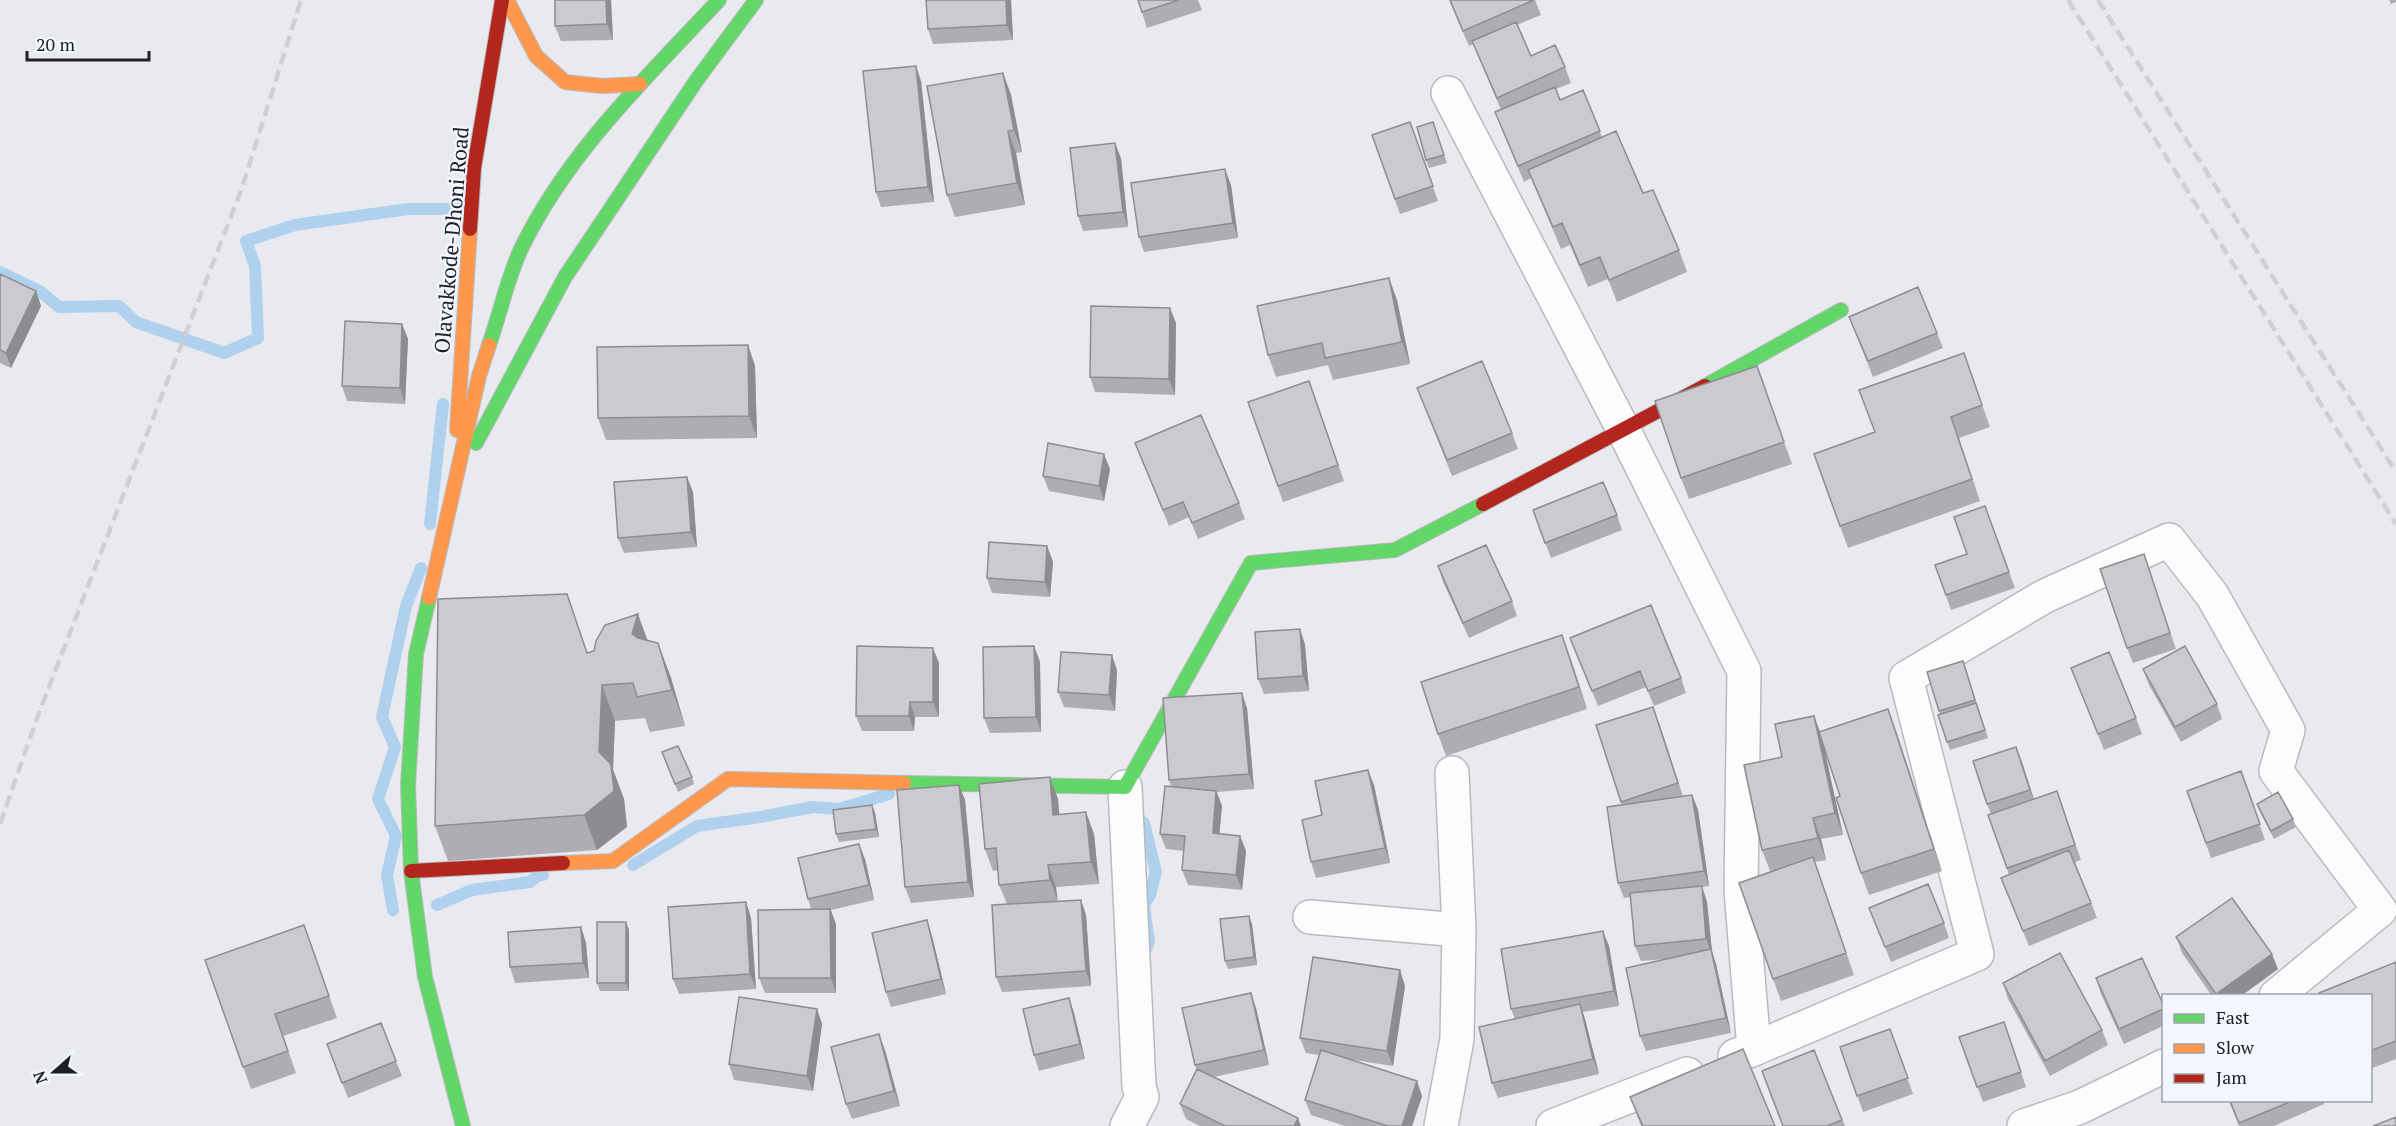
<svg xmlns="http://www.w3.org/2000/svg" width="2396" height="1126" font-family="'PT Serif',serif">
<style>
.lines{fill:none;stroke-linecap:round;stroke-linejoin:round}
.stream{stroke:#afd1ed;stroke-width:12}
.street-casing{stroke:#b8babe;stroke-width:36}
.fast-casing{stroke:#b8babe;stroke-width:16}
.slow-casing{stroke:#b8babe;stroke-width:16}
.jam-casing{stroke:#b8babe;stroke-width:16}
.street{stroke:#fcfcfd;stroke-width:33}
.fast{stroke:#63d668;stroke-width:14}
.slow{stroke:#ff974d;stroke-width:14}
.jam{stroke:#b3261e;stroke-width:14}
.rail{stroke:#d0d0d2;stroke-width:4.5;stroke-dasharray:12 6;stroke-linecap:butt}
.wall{fill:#aeaeb2}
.shaded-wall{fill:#8d8d91}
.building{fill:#cacacf;stroke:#8d8d91;stroke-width:1.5}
.labels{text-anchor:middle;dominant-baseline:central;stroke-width:4.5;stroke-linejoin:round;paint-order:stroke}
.street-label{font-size:21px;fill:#202125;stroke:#f3f6ff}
</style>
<rect width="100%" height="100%" fill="#e8eaf0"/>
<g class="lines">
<path class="stream" d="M0 272 41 292 59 307 119 306 136 322 224 353 258 338 255 266 246 241 295 225 408 209H463L462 217
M430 524 443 404
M1131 816 1144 823 1156 872 1150 895 1144 905 1149 942 1143 956
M633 865 697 826 760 817 813 807 839 809 889 794
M437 905 472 890 530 882 538 875H543
M393 910 387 875 396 836 378 799 395 747 382 717 406 606 421 568"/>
<g class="street-casing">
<path id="street" d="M1448 93 1623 429 1744 671 1741 891 1754 1049 1735 1056
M1125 787 1139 1086 1142 1097 1127 1126
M1310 917 1459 930
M1754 1049 1977 954 1906 678 2045 596 2169 540 2212 595 2288 730 2276 771 2380 910 2276 996
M1441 1126 1457 1039 1459 930 1452 773
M1553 1126 1687 1074
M2024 1126 2080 1107 2164 1066"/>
</g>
<g class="fast-casing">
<path id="fast" d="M489 345C500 314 507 279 521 249 567 153 647 77 719 0
M1705 386 1841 310
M476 443 565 277 696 81 756 0
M429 598 416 654 408 785 411 871 425 977 463 1126
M904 783 1125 787 1251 563 1395 550 1483 504"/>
</g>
<g class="slow-casing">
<path id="slow" d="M507 0 536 56 565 82 602 86 640 84
M457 430 470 229
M429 598 479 376 489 345
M563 863 613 861 728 779 904 783"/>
</g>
<g class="jam-casing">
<path id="jam" d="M470 229 474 168 502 0
M1483 504 1705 386
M411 871 563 863"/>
</g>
<use href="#street" class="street"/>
<use href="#fast" class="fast"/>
<use href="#slow" class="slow"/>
<use href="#jam" class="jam"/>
<path class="rail" d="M2068 0 2396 524
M2098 0 2396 472
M0 824 37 718 242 188 301 0"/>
</g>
<path class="wall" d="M555 0H611L613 40 561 41 555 26Z
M926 0H1011L1013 40 933 44 928 29Z
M1138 0H1198L1202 10 1147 28Z
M1449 0H1535L1541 15 1517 25 1531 56 1565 67 1571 83 1556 89 1560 100 1583 90 1602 137 1643 193 1679 250 1687 272 1617 302 1608 279 1588 287 1570 245 1561 249 1531 178 1524 182 1495 112 1501 110 1473 44 1469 46Z
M2389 0H2396V2L2391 4Z
M1003 73 1011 95 1022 152 1016 153 1025 205 955 217 947 195Z
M921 81 934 202 881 207 876 192Z
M1410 122 1438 201 1400 214 1372 135Z
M1433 122 1447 163 1429 168 1426 160Z
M1121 158 1128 227 1083 231 1078 216Z
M1231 185 1238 238 1144 252 1139 237Z
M0 274 36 291 41 306 11 368 0 363Z
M1389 278 1397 300 1410 364 1333 380 1328 365 1276 377 1268 355Z
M1849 317 1937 333 1943 348 1873 377Z
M1176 323 1175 395 1095 392 1090 377Z
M402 324 408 339 405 404 347 401 342 386Z
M748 345 755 366 757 438 606 440 598 418Z
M1964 353 1990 427 1959 438 1980 501 1848 548 1814 454 1875 432Z
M1757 366 1792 464 1689 499 1681 478Z
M1309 381 1344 481 1283 502 1248 402Z
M1417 388 1512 433 1518 449 1452 476Z
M1135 443 1239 503 1245 519 1198 539 1189 517 1169 526Z
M1110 469 1104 501 1049 491 1043 476Z
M693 492 697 547 624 553 618 538Z
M1985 506 2015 588 1951 610 1935 565 1967 554Z
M1533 510 1617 515 1622 530 1551 558Z
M1047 546 1053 562 1050 597 992 593 987 578Z
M2144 554 2176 649 2133 663 2127 648Z
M1438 566 1512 601 1517 616 1469 638 1443 582Z
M1300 629 1305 645 1309 691 1264 694 1258 679Z
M1570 638 1681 678 1686 693 1654 706 1646 687 1598 706Z
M648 640 658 643 671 678 685 726 650 732 645 718 615 721 613 769 624 799 627 827 597 850 448 861 435 826 588 653Z
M1034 646 1040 662 1041 732 990 733 984 718Z
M1570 657 1587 709 1446 756 1438 734Z
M1963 661 1988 738 1950 750 1938 715 1940 714 1927 672Z
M939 663V717H915L914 731H862L856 716Z
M2071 668 2136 718 2142 734 2104 750Z
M2143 669 2217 704 2222 719 2181 742 2149 685Z
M1117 670 1115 711 1064 707 1058 692Z
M1247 708 1254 789 1217 792 1222 806 1219 834 1240 836 1246 851 1242 890 1188 885 1182 870 1184 851 1166 849 1160 834 1171 786 1169 780Z
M1814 716 1820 731H1896L1942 871 1869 895 1861 873 1840 796 1824 748 1843 835 1821 839 1826 860 1815 862 1854 975 1781 1001 1739 883 1775 870 1770 871 1762 850 1782 757Z
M1659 722 1683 796 1692 795 1698 810 1709 886 1702 887 1707 902 1712 952 1716 964 1731 1033 1646 1051 1640 1036 1665 959 1641 961 1635 946 1631 897 1624 898 1618 883 1622 805 1621 802Z
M2016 747 2034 799 2057 791 2081 860 2075 862 2097 918 2029 946 2001 878 2009 875 1988 815 1991 814 1987 804Z
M662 752 692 777 694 784 678 792Z
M2241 771 2265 840 2211 858 2187 791Z
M1050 777 1058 799 1059 815 1094 834 1099 884 1056 887 1057 901 1081 900 1086 915 1091 986 1002 992 996 977 1007 904 999 885 998 870 993 871 985 849Z
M959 785 965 800 974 897 911 903 905 887Z
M1374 785 1390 863 1316 878 1311 862 1322 815Z
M2257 804 2293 819 2296 827 2274 839 2260 812Z
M872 805 875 813 879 837 839 842 836 834Z
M865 859 874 900 831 910 836 924V993H765L759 978 811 909 808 899Z
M746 902 751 918 756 989 679 994 673 979Z
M1869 908 1944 923 1949 938 1891 962Z
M927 920 932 936 946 994 891 1007 886 992Z
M626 922 629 930V991H600L597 983Z
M1252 924 1257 965 1228 969 1225 961Z
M304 925 337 1018 283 1036 296 1073 251 1089 205 960Z
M581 927 586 943 589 978 515 983 510 967Z
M2176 937 2278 969 2241 996H2212L2182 953Z
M1609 946 1619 1006 1583 1012 1599 1074 1498 1098 1492 1083 1515 1019 1511 1009Z
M2396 962V1059L2370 1069V996Z
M2096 978 2163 1004V1026L2124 1044 2101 994Z
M2003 983 2102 1030 2108 1045 2050 1076 2008 999Z
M1405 986 1393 1066 1354 1060 1422 1096 1412 1126H1345L1311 1115 1305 1100 1319 1055 1306 1053 1300 1038Z
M1069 998 1074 1013 1085 1059 1039 1071 1034 1055Z
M1256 1008 1269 1065 1214 1077 1301 1126H1200L1186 1119 1180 1104 1197 1070 1195 1065Z
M817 1009 822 1024 813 1091 734 1080 729 1064Z
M2004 1022 2026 1087 1983 1102 1959 1037Z
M1890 1029 1913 1094 1863 1112 1840 1047Z
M327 1044 396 1061 402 1076 348 1098Z
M885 1050 900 1106 852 1119 846 1104Z
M1814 1050 1845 1126H1783Z
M1630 1097 1775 1126H1641Z
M2229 1101H2323L2324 1104 2274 1126H2239Z"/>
<path class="shaded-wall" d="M606 0H611L613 40 607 24Z
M1006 0H1011L1013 40 1007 25Z
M916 66 921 81 934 202 928 187Z
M1003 73 1011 95 1022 152 1014 130Z
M1008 131 1016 153 1025 205 1017 183Z
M1115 143 1121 158 1128 227 1123 212Z
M1225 169 1231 185 1238 238 1233 223Z
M1389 278 1397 300 1410 364 1402 342Z
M36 291 41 306 11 368 6 353Z
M1170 308 1176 323 1175 395 1169 379Z
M402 324 408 339 405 404 400 388Z
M748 345 755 366 757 438 749 416Z
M1104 454 1110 469 1104 501 1099 486Z
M687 477 693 492 697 547 691 532Z
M1047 546 1053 562 1050 597 1045 582Z
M638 614 651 650 632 634Z
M1300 629 1305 645 1309 691 1303 676Z
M1562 635 1570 657 1587 709 1579 687Z
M658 643 671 678 685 726 672 690Z
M1034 646 1040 662 1041 732 1036 717Z
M933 648 939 663V717L933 702Z
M1112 655 1117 670 1115 711 1109 695Z
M602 685 615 721 613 770 624 799 627 827 597 850 584 815 599 752Z
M1242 693 1247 708 1254 789 1249 774Z
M910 702 915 717 914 731 909 716Z
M1888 709 1896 731 1942 871 1934 849Z
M1814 716 1822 738 1843 835 1835 813Z
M2016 747 2022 762 2036 806 2030 790Z
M1368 770 1374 785 1390 863 1385 848Z
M1050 777 1058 799 1061 837 1053 815Z
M959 785 965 800 974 897 968 882Z
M1216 791 1222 806 1218 849 1213 833Z
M1692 795 1698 810 1709 886 1704 871Z
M872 805 875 813 879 837 876 829Z
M1086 812 1094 834 1099 884 1091 862Z
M1813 818 1821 839 1826 860 1818 838Z
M1240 836 1246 851 1242 890 1236 875Z
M859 844 865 859 874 900 869 885Z
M1048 865 1056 887 1058 902 1050 880Z
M1702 886 1707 902 1712 952 1716 964 1731 1033 1726 1018 1712 955 1706 939Z
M1081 900 1086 915 1091 986 1086 971Z
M746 902 751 918 756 989 750 974Z
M830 909 836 924V993L831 978Z
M1249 916 1252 924 1257 965 1254 957Z
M927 920 932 936 946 994 941 979Z
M626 922 629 930V991L626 983Z
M581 927 586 943 589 978 583 963Z
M1603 931 1609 946 1619 1006 1614 991Z
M2272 954 2278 969 2241 996H2217L2216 994Z
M1400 970 1405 986 1393 1066 1387 1051Z
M1251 993 1256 1008 1269 1065 1264 1050Z
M1069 998 1074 1013 1085 1059 1080 1044Z
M1580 1004 1585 1019 1599 1074 1593 1059Z
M817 1009 822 1024 813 1091 807 1076Z
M879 1034 885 1050 900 1106 894 1091Z
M1417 1081 1422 1096 1412 1126H1402Z
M1298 1118 1301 1126H1294Z"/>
<path class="building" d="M555 0H606L607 24 555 26Z
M926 0H1006L1007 25 928 29Z
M1138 0H1179L1142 12Z
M1450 0H1534L1463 31Z
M1516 22 1531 56 1555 45 1565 67 1497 98 1472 41Z
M916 66 928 187 876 192 863 71Z
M1003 73 1014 130 1008 131 1017 183 947 195 927 86Z
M1555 87 1560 100 1583 90 1600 131 1518 166 1495 112Z
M1410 122 1433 186 1395 199 1372 135Z
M1433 122 1444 155 1426 160 1417 127Z
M1616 131 1643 193 1653 190 1679 250 1609 280 1600 257 1580 265 1562 223 1553 227 1528 170Z
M1115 143 1123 212 1078 216 1070 148Z
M1225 169 1233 223 1139 237 1131 183Z
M0 274 36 291 6 353 0 350Z
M1389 278 1402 342 1325 358 1322 343 1268 355 1257 306Z
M1918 287 1937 333 1868 361 1849 317Z
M1091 306 1170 308 1169 379 1090 377Z
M345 321 402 324 400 388 342 386Z
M748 345 749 416 598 418 597 347Z
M1964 353 1982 405 1951 417 1972 479 1840 526 1814 454 1875 432 1859 390Z
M1482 361 1512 433 1447 460 1417 388Z
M1757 366 1784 442 1681 478 1655 401Z
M1309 381 1338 465 1278 486 1248 402Z
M1201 415 1239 503 1192 523 1183 502 1163 510 1135 443Z
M1048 443 1104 454 1099 486 1043 476Z
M687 477 691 532 618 538 614 482Z
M1603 482 1617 515 1545 543 1533 510Z
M1985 506 2009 572 1946 595 1935 565 1967 554 1954 517Z
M989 542 1047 546 1045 582 987 578Z
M1486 545 1512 601 1463 623 1438 566Z
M2144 554 2170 633 2127 648 2100 569Z
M567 594 587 653 594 651 596 641 605 625 638 614 632 634 638 638 658 643 672 690 637 697 633 683 602 685 599 752 611 764 614 791 584 815 435 826 438 599Z
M1651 605 1681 678 1648 691 1640 671 1592 691 1570 638Z
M1300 629 1303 676 1258 679 1255 632Z
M1562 635 1579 687 1438 734 1421 682Z
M857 646 933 648V702H910L909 716H856Z
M1034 646 1036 717 984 718 983 647Z
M2185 646 2217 704 2175 727 2143 669Z
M1061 652 1112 655 1109 695 1058 692Z
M2109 652 2136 718 2098 734 2071 668Z
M1963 661 1975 700 1939 711 1927 672Z
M1242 693 1249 774 1169 780 1163 698Z
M1976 703 1985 730 1947 742 1938 715Z
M1653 707 1678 783 1621 802 1596 725Z
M1888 709 1934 849 1861 873 1836 798 1840 796 1819 732Z
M1814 716 1835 813 1813 818 1818 838 1762 850 1744 765 1782 757 1775 724Z
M678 746 692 777 675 784 662 752Z
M2016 747 2030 790 1987 804 1973 761Z
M1368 770 1385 848 1311 862 1302 820 1322 815 1315 781Z
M2241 771 2260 824 2206 843 2187 791Z
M1050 777 1053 815 1086 812 1091 862 1048 865 1050 880 999 885 996 848 985 849 979 784Z
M959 785 968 882 905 887 897 790Z
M1165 786 1216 791 1213 833 1240 836 1236 875 1182 870 1185 836 1160 834Z
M2057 791 2075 845 2007 868 1988 815Z
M2278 792 2293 819 2271 831 2257 804Z
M1692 795 1704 871 1618 883 1607 807Z
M872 805 876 829 836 834 833 810Z
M859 844 869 885 808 899 798 858Z
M2069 850 2091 903 2023 931 2001 878Z
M1813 857 1846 953 1773 979 1739 883Z
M1928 884 1944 923 1885 947 1869 908Z
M1702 886 1706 939 1635 946 1630 893Z
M2232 898 2272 954 2216 994 2176 937Z
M1081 900 1086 971 996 977 992 905Z
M746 902 750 974 673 979 668 907Z
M830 909 831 978H759L758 910Z
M1249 916 1254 957 1225 961 1220 919Z
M927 920 941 979 886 992 872 933Z
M597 922H626V983H597Z
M304 925 329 996 275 1014 288 1051 243 1067 205 960Z
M581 927 583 963 510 967 508 932Z
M1603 931 1614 991 1511 1009 1501 949Z
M1711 949 1726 1018 1640 1036 1626 968Z
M2060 953 2102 1030 2045 1061 2003 983Z
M1313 957 1400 970 1387 1051 1300 1038Z
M2142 958 2163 1004V1009L2119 1029 2096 978Z
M2396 962V1041L2370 1051V996H2320L2319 993Z
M1251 993 1264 1050 1195 1065 1182 1008Z
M739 997 817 1009 807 1076 729 1064Z
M1069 998 1080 1044 1034 1055 1023 1009Z
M1580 1004 1593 1059 1492 1083 1479 1027Z
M2004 1022 2021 1072 1977 1087 1959 1037Z
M381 1023 396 1061 342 1083 327 1044Z
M1890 1029 1908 1078 1857 1096 1840 1047Z
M879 1034 894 1091 846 1104 831 1047Z
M1743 1049 1775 1126H1643L1630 1097Z
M1321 1050 1417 1081 1402 1126H1388L1305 1100Z
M1814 1050 1842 1120 1827 1126H1783L1762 1071Z
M1197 1069 1298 1118 1294 1126H1225L1180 1104Z
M2230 1101H2292L2239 1123Z
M2396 1117V1126H2373Z"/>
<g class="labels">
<g class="street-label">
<text transform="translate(451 240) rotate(-85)">Olavakkode-Dhoni Road</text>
</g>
</g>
<rect x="2162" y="994" width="210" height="108" fill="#f3f6ff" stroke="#9fa1a8" stroke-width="1.5"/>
<rect x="2174" y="1014" width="30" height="9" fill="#63d668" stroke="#9fa1a8" stroke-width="1.5"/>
<text x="2216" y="1024" font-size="18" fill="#202125">Fast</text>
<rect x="2174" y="1044" width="30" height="9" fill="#ff974d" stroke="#9fa1a8" stroke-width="1.5"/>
<text x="2216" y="1054" font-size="18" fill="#202125">Slow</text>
<rect x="2174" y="1074" width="30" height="9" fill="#b3261e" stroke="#9fa1a8" stroke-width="1.5"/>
<text x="2216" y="1084" font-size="18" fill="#202125">Jam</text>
<g transform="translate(54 1072) rotate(249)" stroke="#f3f6ff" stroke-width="4.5" paint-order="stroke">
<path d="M0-4.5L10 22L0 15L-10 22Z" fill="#202125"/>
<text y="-9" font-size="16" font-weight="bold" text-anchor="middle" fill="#202125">N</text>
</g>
<path d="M27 51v9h122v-9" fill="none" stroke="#202125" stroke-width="3"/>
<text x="36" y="51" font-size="18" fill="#202125" stroke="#f3f6ff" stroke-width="4.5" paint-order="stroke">20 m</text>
</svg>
